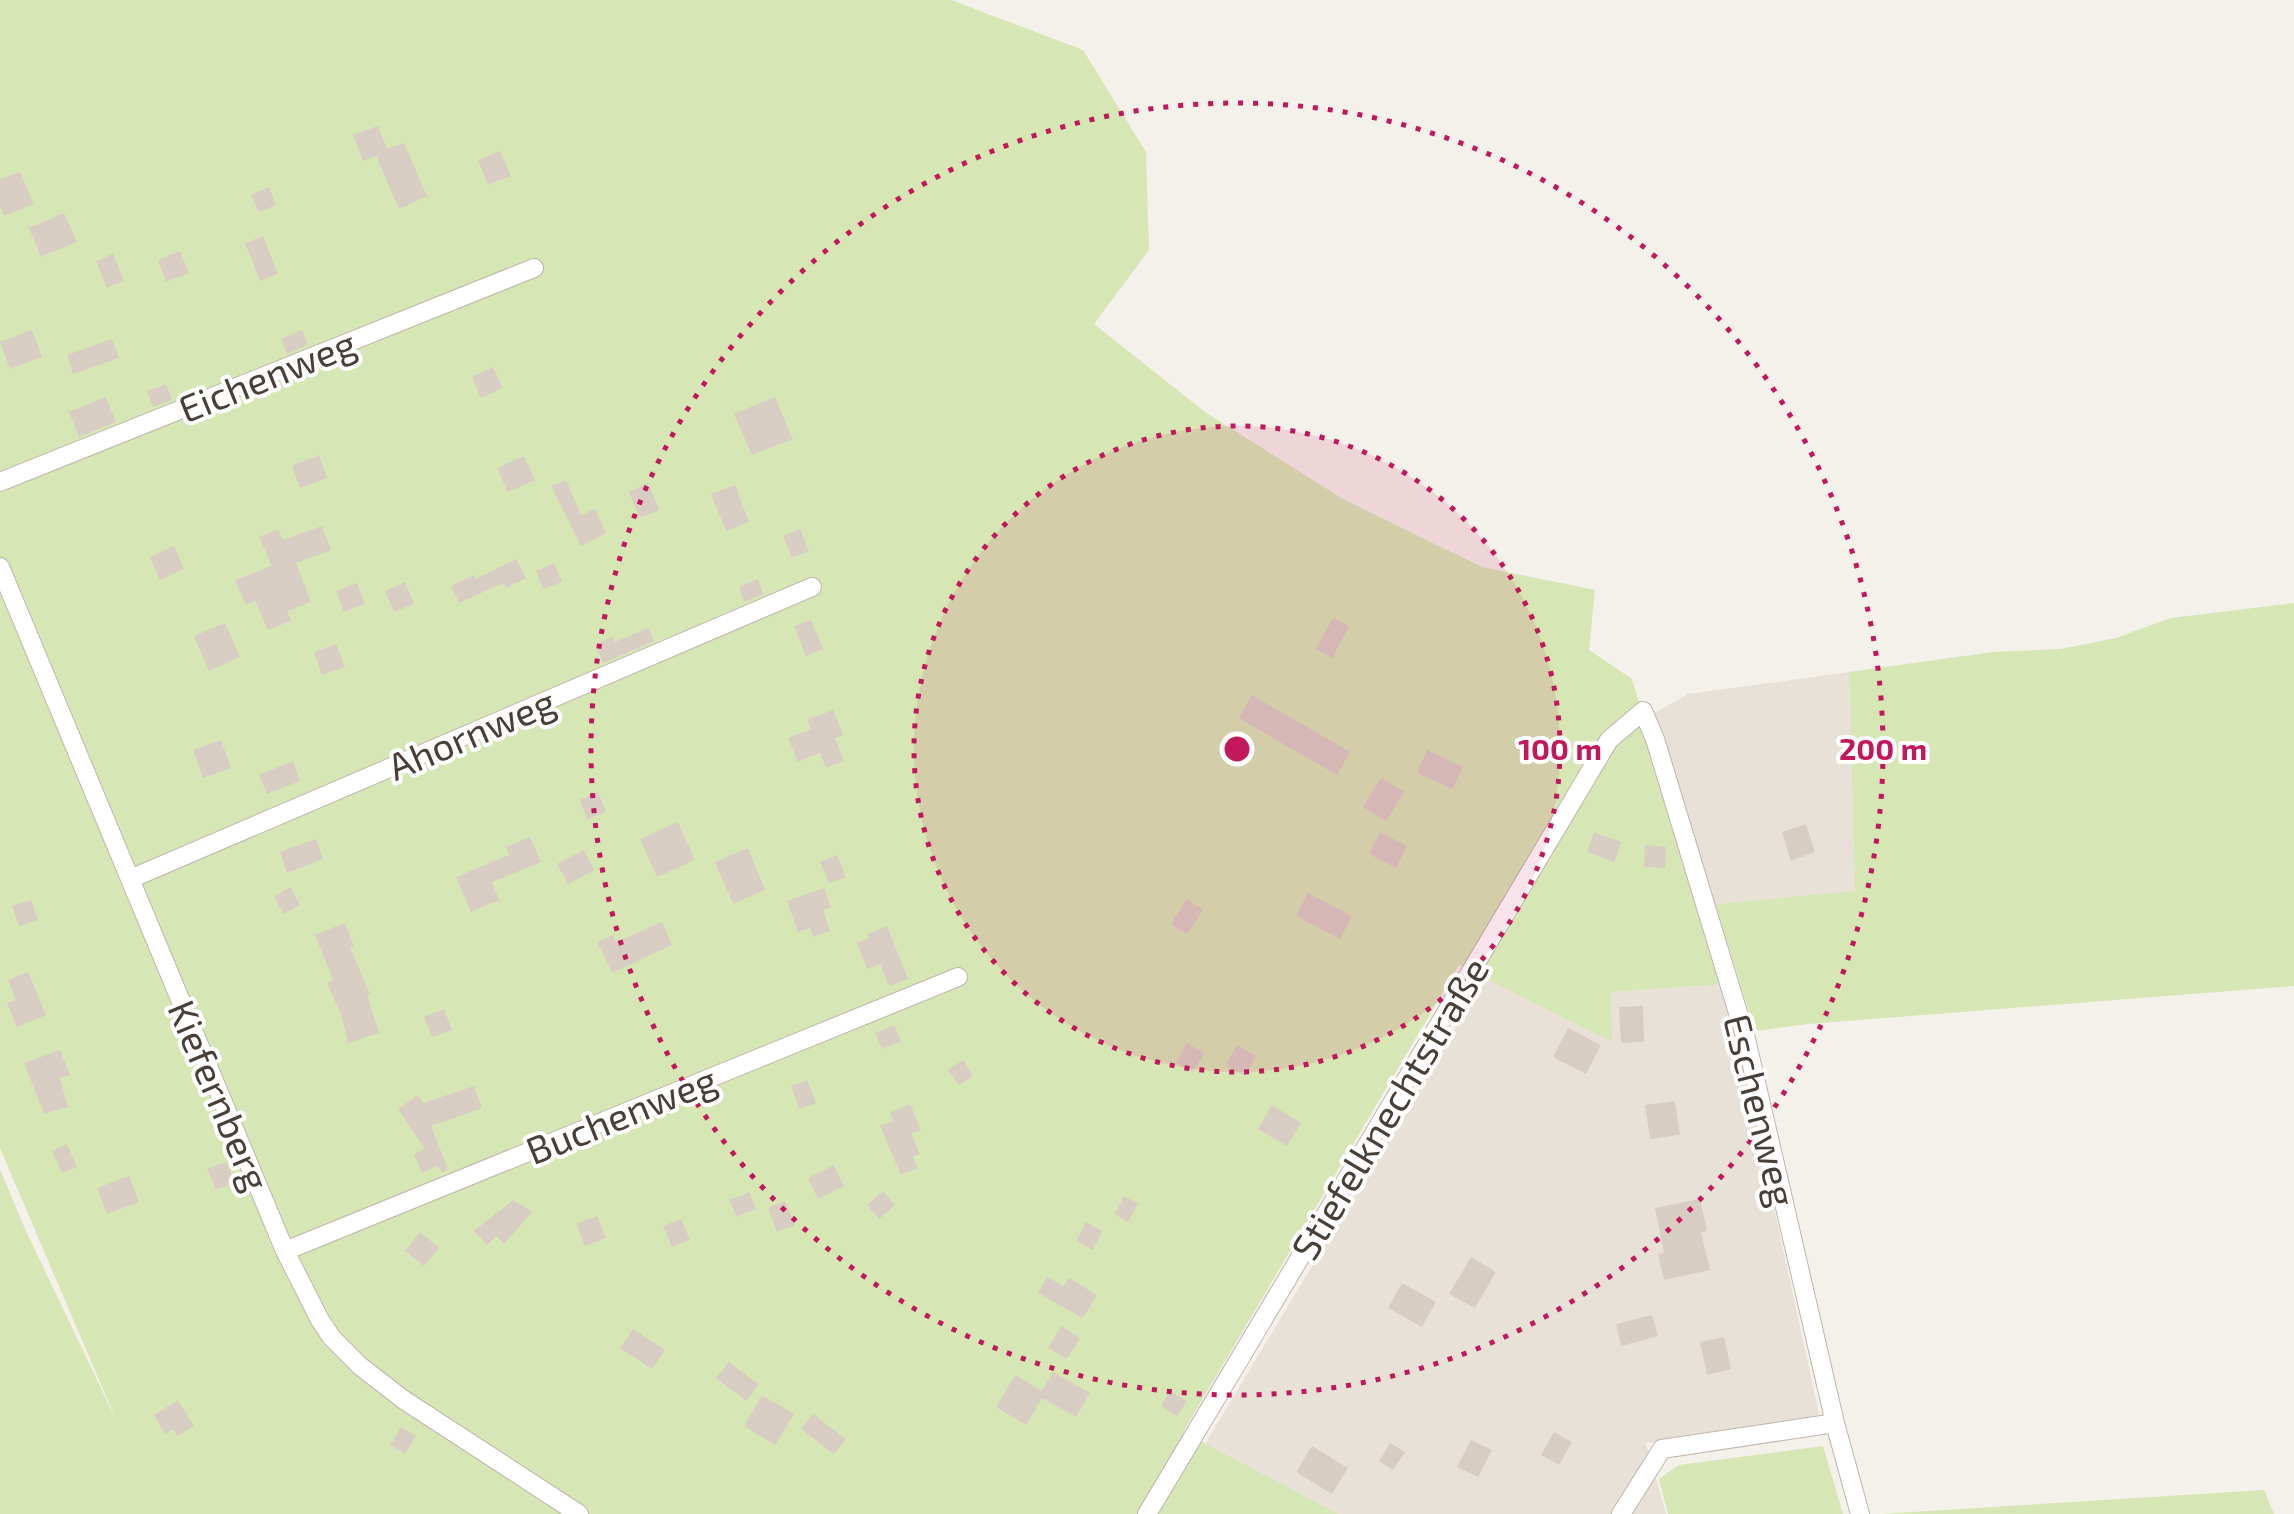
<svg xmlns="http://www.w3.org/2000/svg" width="2294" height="1514" font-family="'Exo 2',sans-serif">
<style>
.residential{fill:#e8e1d8}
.green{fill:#d7e6b5}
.building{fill:#d8cdc3}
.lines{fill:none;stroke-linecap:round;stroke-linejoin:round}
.minor-casing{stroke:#bfb6ad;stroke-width:20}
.minor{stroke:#fff;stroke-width:18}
.ring{fill:none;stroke:#c2185b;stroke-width:5;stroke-dasharray:5 10}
.labels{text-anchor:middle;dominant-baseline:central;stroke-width:8;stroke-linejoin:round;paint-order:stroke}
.street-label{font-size:38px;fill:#484038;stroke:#fff}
.centre{fill:#c2185b;stroke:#fff;stroke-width:5}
.ring-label{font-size:30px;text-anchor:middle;font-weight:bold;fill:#c2185b;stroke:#fff;stroke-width:8;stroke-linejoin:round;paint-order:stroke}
</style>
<rect width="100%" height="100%" fill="#f4f0ea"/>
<path class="residential" d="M1849 672 1855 892 1715 904 1651 715 1688 694Z
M1486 977 1611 1041 1610 992 1725 984 1820 1418 1646 1443 1666 1514H1339L1205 1444Z"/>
<path class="green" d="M0 0H951L1083 50 1146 152 1149 250 1094 324 1205 412 1343 499 1482 567 1595 590 1589 650 1632 679 1725 984 1611 992 1612 1042 1459 965 1183 1432 1339 1514H0V1169L25 1229 117 1422 0 1148Z
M2294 603V986L1808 1024 1755 1031 1715 904 1855 891 1849 672 1993 652 2061 649 2116 638 2171 618Z
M1823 1446 1843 1514H1668L1659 1479 1679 1465Z
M2264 1490 2274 1514H1880Z"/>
<path class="building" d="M378 126 387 149 404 143 427 196 399 209 376 156 363 161 353 135Z
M500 151 511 176 488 185 478 160Z
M20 172 34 204 4 216 0 206V179Z
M269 187 276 205 259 212 251 195Z
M64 213 77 242 41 257 29 228Z
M263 236 278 274 260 281 245 243Z
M180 251 189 273 166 282 158 260Z
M113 254 124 281 107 288 96 261Z
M32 330 42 357 10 369 0 342Z
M302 330 308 345 287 354 281 339Z
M112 339 119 358 73 374 67 355Z
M493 367 503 388 481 398 472 377Z
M166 384 172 400 153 407 147 391Z
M106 397 116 422 79 437 69 412Z
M775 397 793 439 752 455 734 414Z
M319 455 327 478 300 488 292 466Z
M524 456 535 480 508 492 497 468Z
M566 480 581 515 595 509 606 533 581 546 551 486Z
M648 483 659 510 640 518 629 492Z
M735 485 749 522 726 531 711 494Z
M322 526 331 550 296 563 311 602 287 611 291 621 268 630 255 601 246 605 235 580 272 566 259 537 278 529 283 540Z
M800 529 809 551 792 558 783 536Z
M174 546 184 569 160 580 150 557Z
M516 559 526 578 506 588 503 583 459 603 451 586 474 575 476 579Z
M554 563 562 582 543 589 536 571Z
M758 579 763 594 744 602 739 587Z
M405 582 414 604 394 612 385 591Z
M357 583 365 604 344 612 336 591Z
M1333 618 1349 626 1332 658 1316 649Z
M811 620 823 649 806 656 794 626Z
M225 623 240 657 209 671 194 636Z
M649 628 654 641 603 663 595 644 613 637 615 642Z
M336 644 345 667 322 675 314 652Z
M1252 695 1350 752 1337 775 1239 718Z
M833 710 843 735 835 738 844 761 826 768 820 753 798 762 788 738 811 729 807 720Z
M221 740 231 768 203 778 193 750Z
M1427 750 1463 767 1453 789 1417 773Z
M293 761 300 781 267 794 259 775Z
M1381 778 1404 792 1386 821 1363 807Z
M598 792 606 812 587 819 580 800Z
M678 822 695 860 657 877 640 839Z
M1806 824 1815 852 1791 861 1782 832Z
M1380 832 1407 846 1396 868 1369 854Z
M1594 832 1621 842 1614 862 1587 852Z
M530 837 541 862 492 882 499 900 471 912 456 877 509 855 506 847Z
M316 839 323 859 287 873 280 852Z
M1645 845 1666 847 1665 868 1644 867Z
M748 848 765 890 733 904 715 862Z
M584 850 594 870 568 884 557 864Z
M837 855 846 877 829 883 820 862Z
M290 887 300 905 284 914 274 897Z
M824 888 831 907 823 910 830 931 813 937 810 928 798 932 787 901Z
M1308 893 1352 916 1340 939 1296 916Z
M1187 899 1203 910 1187 934 1171 924Z
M31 900 38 920 19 926 12 906Z
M662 922 672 945 612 973 597 942 613 935 616 942Z
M345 923 354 946 350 948 370 994 367 995 379 1033 348 1043 342 1017 327 983 333 980 315 935Z
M887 926 908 979 889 986 880 964 867 969 857 943 869 938 868 934Z
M28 972 46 1015 17 1027 7 1003 16 1000 8 980Z
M1643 1006 1644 1042 1621 1043 1619 1007Z
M444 1009 452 1030 432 1037 424 1017Z
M894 1025 901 1041 882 1049 875 1033Z
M1568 1028 1601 1045 1586 1074 1553 1057Z
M1187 1043 1204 1053 1193 1072 1176 1063Z
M1237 1045 1256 1056 1245 1076 1226 1065Z
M60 1050 70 1075 60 1078 68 1107 44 1114 24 1063Z
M963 1060 973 1076 959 1085 948 1070Z
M807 1080 816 1103 799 1109 791 1086Z
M474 1086 482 1108 431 1126 448 1169 442 1173 438 1166 422 1173 414 1154 425 1149 398 1109 418 1095 423 1103Z
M1675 1101 1680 1135 1650 1139 1645 1105Z
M910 1104 921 1130 911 1134 920 1154 913 1157 918 1168 901 1175 880 1126 893 1121 890 1113Z
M1272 1105 1301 1123 1287 1146 1258 1129Z
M67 1144 77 1167 62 1173 52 1151Z
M226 1162 235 1182 216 1190 207 1169Z
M834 1165 844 1186 818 1199 808 1178Z
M129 1176 139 1202 107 1214 97 1188Z
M883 1191 895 1205 879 1219 867 1205Z
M749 1192 756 1209 737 1217 729 1200Z
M1124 1196 1138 1204 1128 1222 1114 1214Z
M1700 1199 1707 1231 1701 1232 1710 1270 1664 1280 1658 1254 1664 1253 1655 1208Z
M513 1200 532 1212 504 1244 496 1236 487 1245 474 1231Z
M785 1201 795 1225 777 1232 768 1208Z
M597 1216 606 1238 585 1246 576 1224Z
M681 1219 690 1240 672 1247 663 1226Z
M1086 1222 1102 1231 1093 1250 1076 1241Z
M420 1232 439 1248 424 1266 405 1251Z
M1471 1257 1496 1272 1475 1308 1449 1294Z
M1047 1277 1064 1286 1069 1278 1097 1295 1083 1318 1038 1293Z
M1402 1283 1436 1302 1422 1327 1388 1308Z
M1652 1315 1658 1336 1621 1346 1616 1324Z
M1061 1326 1080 1338 1067 1359 1048 1348Z
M633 1329 665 1350 652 1369 620 1348Z
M1724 1337 1731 1369 1707 1375 1700 1342Z
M729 1362 759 1385 746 1401 716 1378Z
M1053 1372 1090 1393 1076 1417 1042 1398 1026 1425 996 1407 1015 1375 1042 1391Z
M1170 1391 1187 1401 1177 1416 1161 1406Z
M762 1395 794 1414 775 1445 744 1426Z
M178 1400 194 1426 177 1436 173 1429 165 1434 154 1415Z
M813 1414 846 1439 834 1454 801 1429Z
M401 1427 416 1436 405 1454 390 1445Z
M1554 1432 1572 1442 1559 1465 1541 1455Z
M1471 1440 1492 1450 1478 1477 1457 1467Z
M1390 1443 1405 1452 1393 1470 1379 1461Z
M1312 1446 1348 1468 1332 1494 1296 1472Z"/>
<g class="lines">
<g class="minor-casing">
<path id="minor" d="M0 482 534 268
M0 567 285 1251 320 1320 332 1338 360 1366 404 1400 579 1514
M130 879 812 587
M285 1251 958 977
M1147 1514 1609 740 1643 711 1655 739 1746 1039 1835 1423 1860 1514
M1621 1514 1662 1449 1835 1423"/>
</g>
<use href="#minor" class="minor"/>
</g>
<circle cx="1237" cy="749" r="323" fill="#c2185b" fill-opacity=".12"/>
<g class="ring">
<circle cx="1237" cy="749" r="323"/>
<circle cx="1237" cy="749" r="646"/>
</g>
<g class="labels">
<g class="street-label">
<text transform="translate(267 375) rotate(-22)">Eichenweg</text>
<text transform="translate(471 733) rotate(-23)">Ahornweg</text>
<text transform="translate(220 1095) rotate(67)">Kiefernberg</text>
<text transform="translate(1389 1108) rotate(-59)">Stiefelknechtstraße</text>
<text transform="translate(1761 1110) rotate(76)">Eschenweg</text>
<text transform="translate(621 1114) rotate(-22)">Buchenweg</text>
</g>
</g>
<circle cx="1237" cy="749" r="15" class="centre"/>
<g class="ring-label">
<text x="1560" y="760">100 m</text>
<text x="1883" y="760">200 m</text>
</g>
</svg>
